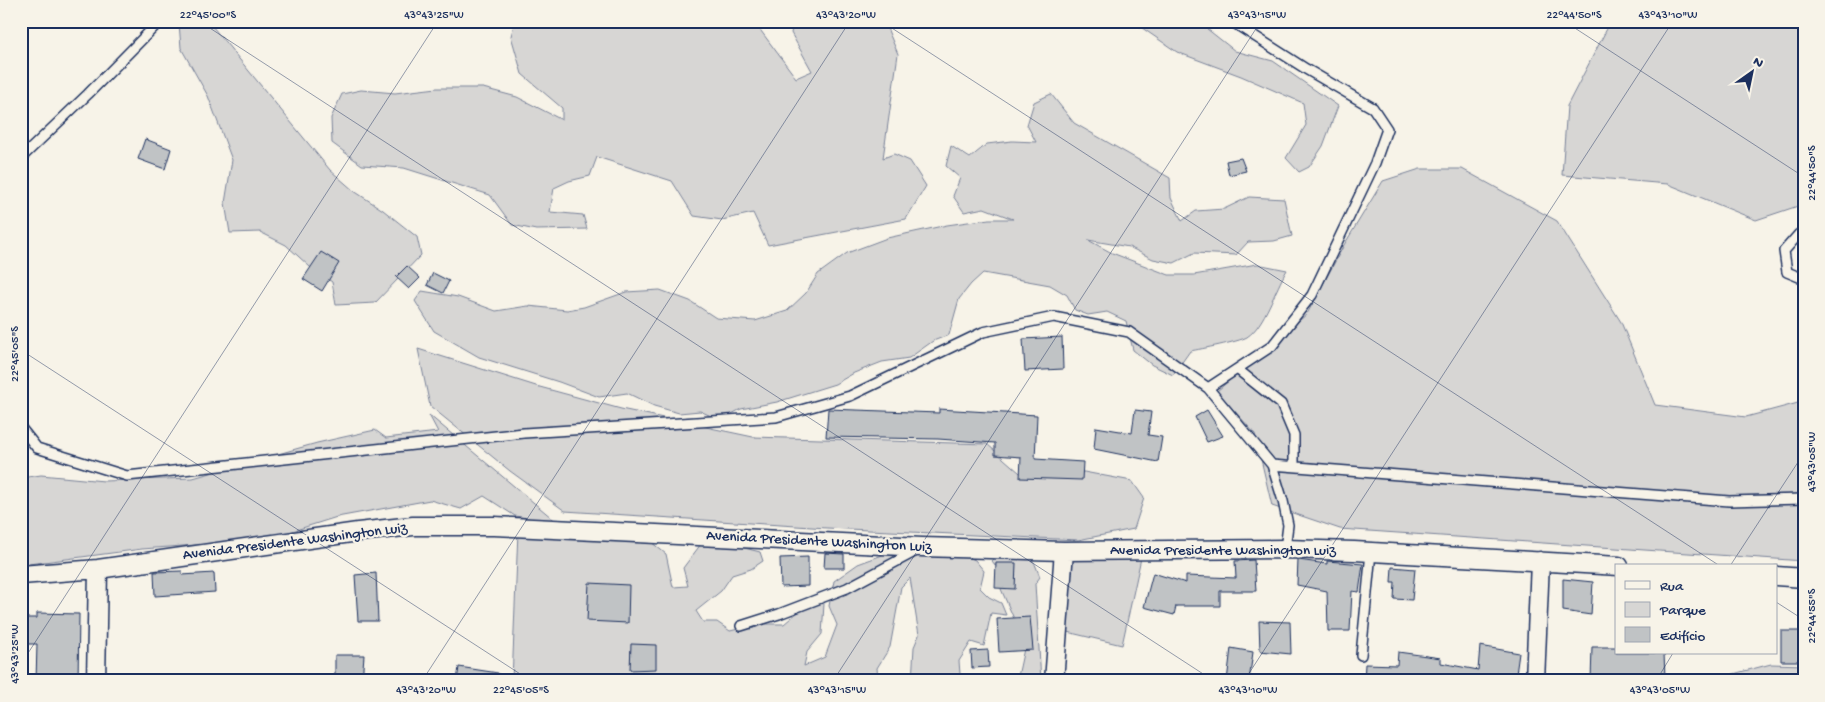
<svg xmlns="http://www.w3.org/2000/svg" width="1825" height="702" font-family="'Gochi Hand',sans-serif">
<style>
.green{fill:#d7d6d4;stroke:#798299}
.building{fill:#c0c3c5;stroke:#1b2f5e}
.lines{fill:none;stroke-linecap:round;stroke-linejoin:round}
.service-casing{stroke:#1b2f5e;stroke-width:12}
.minor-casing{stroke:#1b2f5e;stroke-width:21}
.service{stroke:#f7f3e8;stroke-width:9}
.minor{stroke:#f7f3e8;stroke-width:18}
.ticks{fill:none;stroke:#1b2f5e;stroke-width:1;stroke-opacity:0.45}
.labels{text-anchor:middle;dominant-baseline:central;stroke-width:4.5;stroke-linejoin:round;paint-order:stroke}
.street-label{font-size:15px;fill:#1b2f5e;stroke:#f7f3e8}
.neatline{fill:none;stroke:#1b2f5e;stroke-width:2}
.ticks-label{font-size:12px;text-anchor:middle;fill:#1b2f5e}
</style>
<rect width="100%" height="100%" fill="#f7f3e8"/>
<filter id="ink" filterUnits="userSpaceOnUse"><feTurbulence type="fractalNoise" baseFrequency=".02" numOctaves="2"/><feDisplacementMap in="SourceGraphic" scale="10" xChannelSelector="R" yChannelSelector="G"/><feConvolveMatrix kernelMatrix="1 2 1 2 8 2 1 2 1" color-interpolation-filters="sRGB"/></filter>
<g filter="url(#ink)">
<path class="green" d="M208 21 330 170 354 191 383 210 417 237 421 255 375 303 336 305 332 282 310 267 286 245 260 232 230 233 225 203 232 160 208 96 181 48 179 23Z
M515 21H746L758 27 796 78 812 71 791 33 794 21H884L898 54 883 158 894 154 910 161 926 186 906 219 768 245 753 213 722 220 694 216 672 181 597 157 590 176 569 181 554 188 550 212 583 215 587 229 536 230 512 225 490 195 404 168 362 165 332 143 331 118 342 94 361 90 395 93 437 88H483L517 97 562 120V108L522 74 511 36Z
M1132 21H1197L1235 51 1273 61 1338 106 1323 146 1309 167 1299 172 1286 158 1306 125 1303 103 1241 76 1177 52Z
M1611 21H1804V204L1756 220 1668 184 1562 175 1567 106Z
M1051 94 1074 123 1170 178 1171 198 1182 221 1196 211 1224 209 1249 197 1284 199 1292 236 1274 241 1248 242 1236 255 1194 253 1174 263 1153 259 1129 247 1088 240 1112 253 1169 275H1194L1257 264 1287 270C1275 289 1265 325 1247 337 1238 342 1201 349 1190 351L1173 375 1152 365 1133 350 1126 321 1107 312 1088 315 1075 310 1067 295 1050 285 983 273 971 284 959 299 949 335 933 341 909 358 882 362 854 373 835 384 777 402 741 409 720 420 700 411 679 413 654 406 627 393 599 397 559 382 479 357 434 331 415 301 422 291 458 297 496 311 528 306 567 310 584 307 626 292 660 290 690 301 716 318 755 321 787 311 806 293 818 274 847 253 887 238 947 225 989 219H1013L984 208 964 212 953 196 960 178 946 166 951 146 970 158 987 144 1012 141 1036 142 1027 125 1034 102Z
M1420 169H1462L1557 221 1621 322 1655 405 1746 417 1798 403 1804 387V561L1340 529 1272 506 1255 434 1217 391 1307 314 1344 245 1383 181Z
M418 349 536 386 621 409 753 437 987 444 1020 473 1084 472 1132 481 1144 498 1134 529 1078 540 827 528 565 511 510 471 430 406Z
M429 415 558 523 515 516 484 496 461 509 430 500 337 517 264 540 142 549 21 565V478L41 475 104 481 193 478 317 443 375 430 386 438 438 432Z
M518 531 651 542 666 554 673 587 688 586 683 568 701 544 725 543 760 552 763 561 751 569 732 575 721 591 696 611 703 622H717L730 631 760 624H784L819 594 824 604 822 634 807 652 804 666 825 657 837 625 829 606 834 581 858 564 896 550 965 556 975 560 984 571 980 588 989 597 1001 603 1006 615 991 613 984 646 971 642 959 661 960 674 982 681H912L914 647 919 635 910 578 901 587 890 647 877 668 878 681H512Z
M1000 551 1028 555 1035 564 1040 577 1035 584 1041 681H1017L1025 644 1001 589 1007 580 992 561Z
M1066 554 1141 558 1122 645 1067 632Z
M1771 664 1804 665V681H1727L1733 674Z"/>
<path class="building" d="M145 139 171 149 165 169 138 159Z
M1241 158 1246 171 1229 175 1226 161Z
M321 252 339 263 322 291 303 279Z
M407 266 420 278 409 289 396 277Z
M433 273 449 281 443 293 427 285Z
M1062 337 1063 369 1025 371 1023 339Z
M828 409 939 413V409L1037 415 1035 459 1083 462 1082 480 1020 478 1021 457 995 455V443L938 439 826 437Z
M1135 410 1151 412 1148 435 1162 437 1158 462 1094 449 1096 427 1132 433Z
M1207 410 1223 436 1207 442 1195 417Z
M825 553 844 554V568H824Z
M808 557V586L781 587 780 558Z
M1254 560 1256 591H1220V606H1176L1174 615 1144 607 1153 573 1186 583V576L1236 578 1235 561Z
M1298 560 1327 564V561L1363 564 1359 592 1352 591 1350 631H1328L1327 591 1297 585Z
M996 563H1016L1015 589 995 588Z
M1392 567 1415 569 1412 600 1394 599 1395 582H1391Z
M182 571V575L214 573 215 592 155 596 154 572Z
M376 573 378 621H358L355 575Z
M1563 579 1593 582 1591 615 1563 611Z
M589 583 629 585 628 623 587 621Z
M37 613 79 614 78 681H36L37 644H21V618H37Z
M1030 617 1033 650 999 652 997 619Z
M1259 621 1290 622 1291 654 1260 651Z
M1781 631H1804V661H1781Z
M631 644 656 645V669L630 670Z
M1480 646 1519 653 1515 681H1364L1365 664 1397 665 1398 652 1441 658V663L1478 670Z
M1592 647H1616V653H1664L1665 678 1591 681Z
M1231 648 1253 652 1249 681H1227Z
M988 650 989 667 972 668 971 651Z
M335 655H364L362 681H335Z
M459 667 498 673 497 681H457Z"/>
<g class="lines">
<g class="service-casing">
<path id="service" d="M21 158 88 94 160 21
M1804 232 1799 234 1784 251 1787 272 1804 279
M1237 369 1281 404 1294 435V465
M1208 388 1272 346 1312 295 1375 163 1387 129 1373 108 1306 69 1231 21
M21 428 37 448 127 476 524 433 776 417 850 396 983 332 1054 317 1129 332 1208 388 1272 465 1283 501 1288 525 1285 549
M1272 465 1729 501 1804 499
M741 626 779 614 847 588 918 550
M1361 655 1371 552"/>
</g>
<g class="minor-casing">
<path id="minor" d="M21 575 98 569 358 532 413 526H494L922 547 1064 551 1285 549 1354 551 1619 566
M1776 576 1804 578
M96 681 98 569
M1054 681 1064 551
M1535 681 1540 561"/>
</g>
<use href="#service" class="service"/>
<use href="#minor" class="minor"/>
</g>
</g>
<path class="ticks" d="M199 21 1214 681M881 21 1720 566M1564 21 1804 177M21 30 27 21M21 350 531 681M1730 566 1804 453M1776 602 1804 620M21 664 438 21M422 681 850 21M833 681 1261 21M1244 681 1673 21M1656 681 1673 653"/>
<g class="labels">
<g class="street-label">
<text transform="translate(295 542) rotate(-7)">Avenida Presidente Washington Luiz</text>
<text transform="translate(819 542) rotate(3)">Avenida Presidente Washington Luiz</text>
<text x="1223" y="551">Avenida Presidente Washington Luiz</text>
</g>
</g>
<rect width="1825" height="702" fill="none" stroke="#f7f3e8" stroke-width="55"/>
<rect x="1615" y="564" width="162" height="90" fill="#f7f3e8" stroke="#9fa5b1"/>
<rect x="1625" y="581" width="25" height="8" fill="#f7f3e8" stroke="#9fa5b1"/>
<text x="1660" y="590" font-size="15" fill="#1b2f5e">Rua</text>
<rect x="1625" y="602" width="25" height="15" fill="#d7d6d4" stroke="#9fa5b1"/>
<text x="1660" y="614" font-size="15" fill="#1b2f5e">Parque</text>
<rect x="1625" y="627" width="25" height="15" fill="#c0c3c5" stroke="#9fa5b1"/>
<text x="1660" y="640" font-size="15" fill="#1b2f5e">Edifício</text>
<g transform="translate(1752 72) rotate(33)" stroke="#f7f3e8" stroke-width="4" paint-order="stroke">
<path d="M0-4L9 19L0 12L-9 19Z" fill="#1b2f5e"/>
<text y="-8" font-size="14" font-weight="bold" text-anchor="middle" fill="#1b2f5e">N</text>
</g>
<rect x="28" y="28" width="1770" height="646" class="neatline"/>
<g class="ticks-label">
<text x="208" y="18">22°45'00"S</text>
<text x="434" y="18">43°43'25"W</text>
<text x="846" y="18">43°43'20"W</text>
<text x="1257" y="18">43°43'15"W</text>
<text x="1574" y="18">22°44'50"S</text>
<text x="1668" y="18">43°43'10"W</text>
<text transform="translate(1811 173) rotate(-90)" y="4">22°44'50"S</text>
<text transform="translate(14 354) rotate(-90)" y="4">22°45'05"S</text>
<text transform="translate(1811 462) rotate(-90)" y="4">43°43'05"W</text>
<text transform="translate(1811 616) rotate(-90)" y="4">22°44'55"S</text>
<text transform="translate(14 654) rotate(-90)" y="4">43°43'25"W</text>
<text x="426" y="693">43°43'20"W</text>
<text x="521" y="693">22°45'05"S</text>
<text x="837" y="693">43°43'15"W</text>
<text x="1248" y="693">43°43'10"W</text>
<text x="1660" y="693">43°43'05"W</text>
</g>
</svg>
